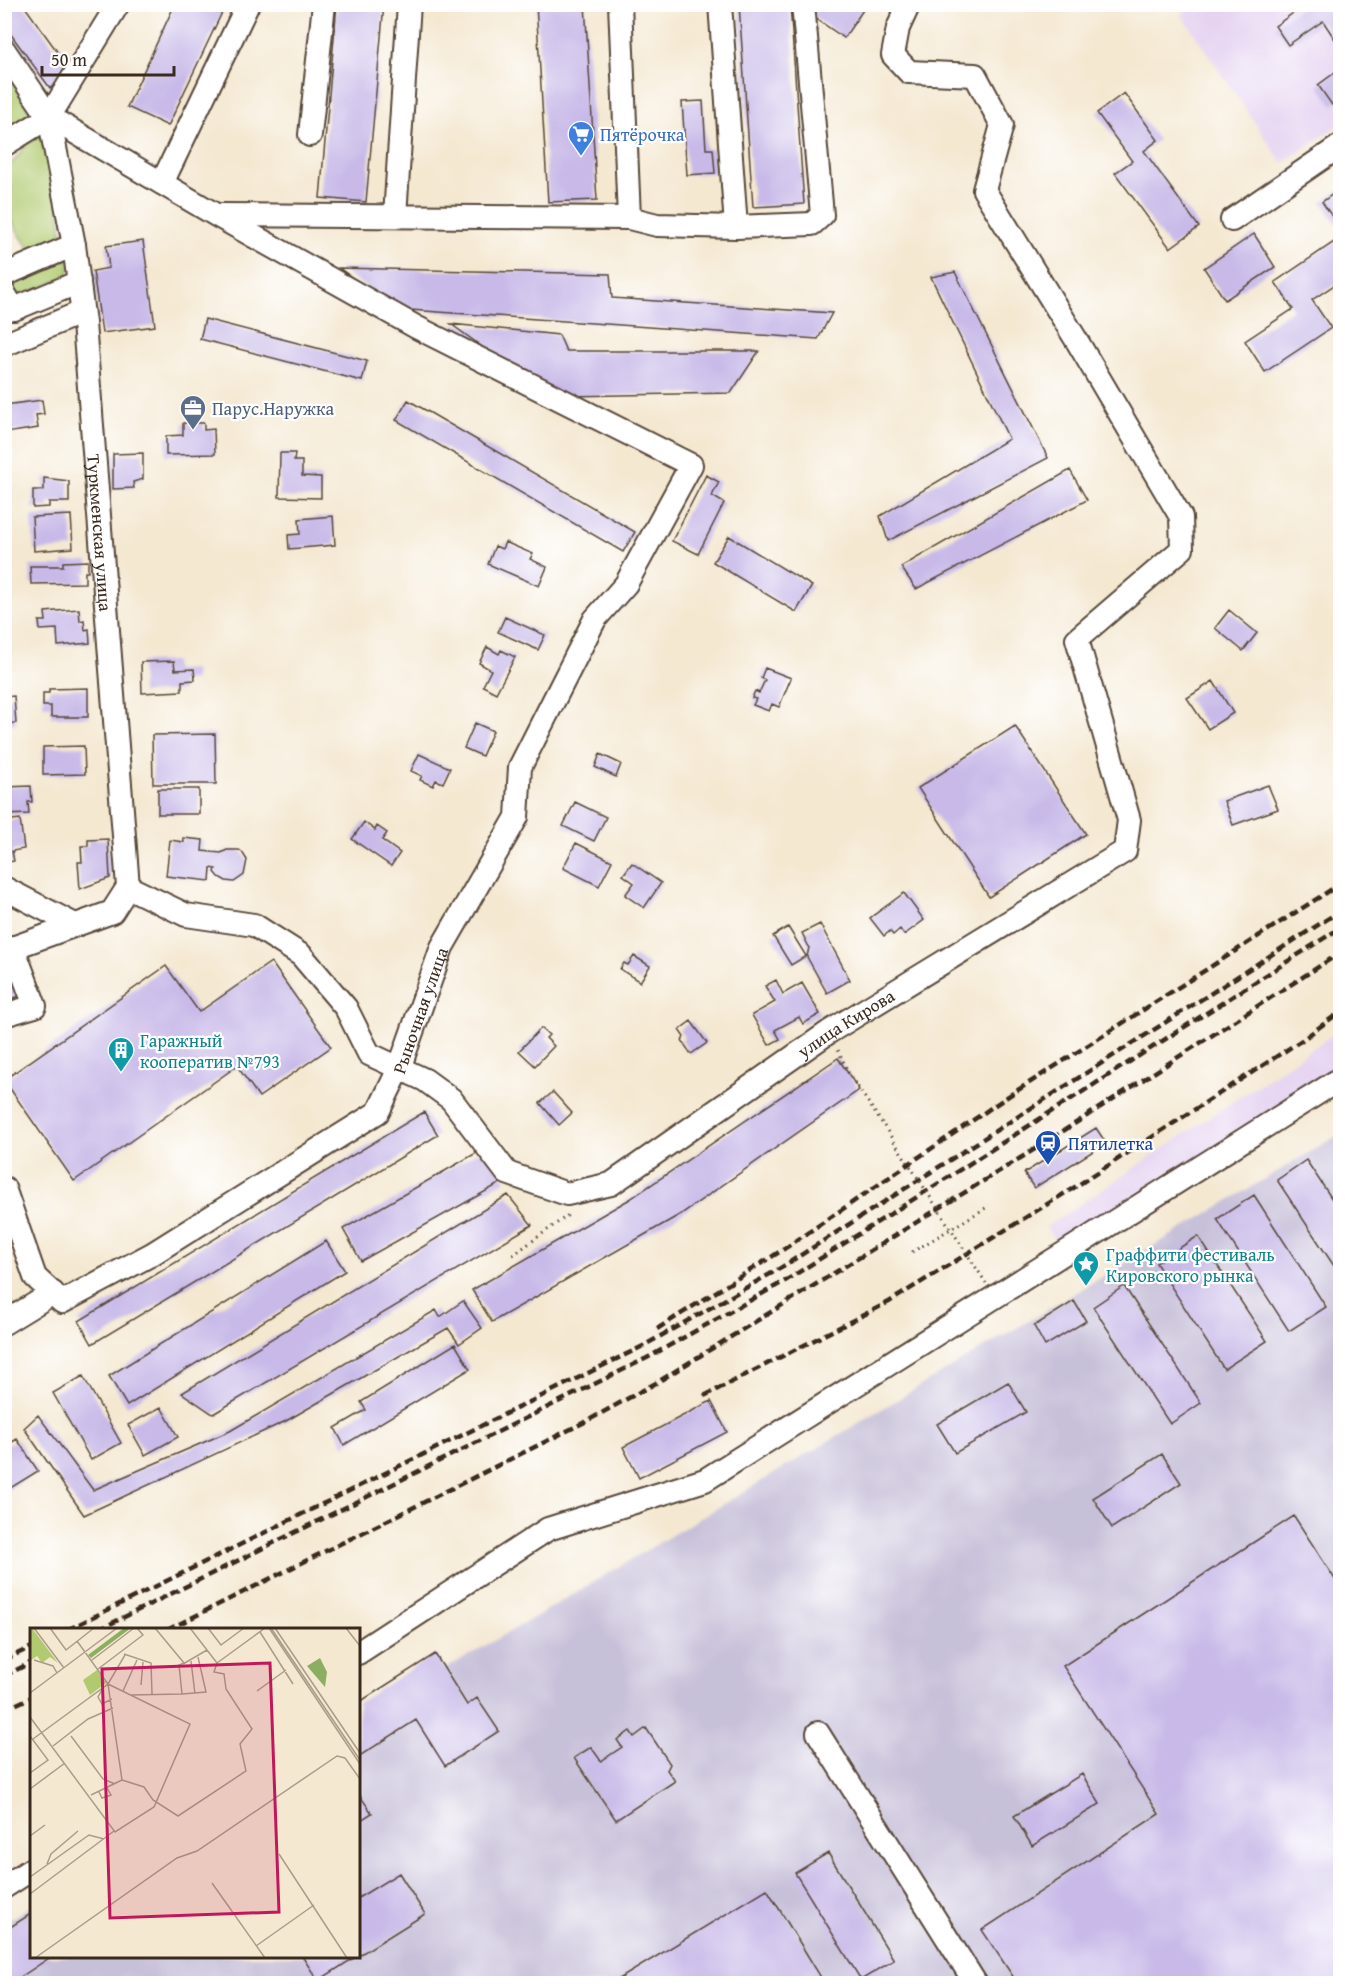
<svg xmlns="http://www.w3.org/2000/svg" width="1345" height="1988" font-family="'Gentium Book Plus',serif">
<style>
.built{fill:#e5d3f1}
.industrial{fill:#c7c0d9}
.green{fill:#b1ca70;stroke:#767a47;stroke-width:1.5}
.building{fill:#c8b9e8}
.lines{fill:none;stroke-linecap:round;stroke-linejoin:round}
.minor-casing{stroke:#574639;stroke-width:26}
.path{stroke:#574639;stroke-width:3;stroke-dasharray:1.5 4.5;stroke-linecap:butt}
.minor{stroke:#fff;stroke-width:22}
.rail{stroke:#3b2a1e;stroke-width:4.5;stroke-dasharray:9 4.5;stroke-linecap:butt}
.path-bridge{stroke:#574639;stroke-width:3;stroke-dasharray:1.5 4.5;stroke-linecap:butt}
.labels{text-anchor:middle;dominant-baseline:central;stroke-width:4.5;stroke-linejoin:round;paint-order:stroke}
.shop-label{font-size:18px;fill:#366cbe;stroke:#fff;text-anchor:start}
.service-label{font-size:18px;fill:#4e5e75;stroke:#fff;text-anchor:start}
.street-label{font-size:18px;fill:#3b2a1e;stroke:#fff}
.culture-label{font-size:18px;fill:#0d838f;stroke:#fff;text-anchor:start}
.transit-label{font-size:18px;fill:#164399;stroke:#fff;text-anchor:start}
.inset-road{fill:none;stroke:#aa9c89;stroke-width:1.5}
.view{fill:#c2185b;fill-opacity:0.15;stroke:#c2185b;stroke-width:3}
.inset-edge{fill:none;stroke:#3b2a1e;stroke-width:3}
</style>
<rect width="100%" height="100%" fill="#fff"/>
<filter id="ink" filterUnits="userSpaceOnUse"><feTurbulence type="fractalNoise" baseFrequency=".0167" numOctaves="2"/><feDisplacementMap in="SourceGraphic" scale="12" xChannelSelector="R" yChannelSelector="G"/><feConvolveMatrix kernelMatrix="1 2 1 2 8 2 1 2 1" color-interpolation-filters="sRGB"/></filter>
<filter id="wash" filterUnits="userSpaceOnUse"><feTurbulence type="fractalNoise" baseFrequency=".008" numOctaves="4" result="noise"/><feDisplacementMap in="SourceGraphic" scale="24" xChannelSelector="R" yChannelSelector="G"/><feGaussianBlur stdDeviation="1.35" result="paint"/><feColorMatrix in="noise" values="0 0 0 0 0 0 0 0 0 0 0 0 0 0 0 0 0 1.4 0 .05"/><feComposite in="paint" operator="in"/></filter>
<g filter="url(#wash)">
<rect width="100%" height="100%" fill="#f4e8d1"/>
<path class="built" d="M1195 5H1340V124L1282 163 1181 14Z
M1340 1030V1081L1064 1253 1046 1227Z"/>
<path class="industrial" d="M1340 1134V1983L5 1984 4 1922 31 1906 32 1956H358L359 1719 542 1613Z"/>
<path class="green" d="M4 70 31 114 5 132H4Z
M39 136 49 139 62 232 57 242 36 251 27 246 5 211V172L27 144Z
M70 257 68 276 25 294H17L11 289V283Z"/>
<g id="blocks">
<path class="building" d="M17 4H23L72 72 50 88 4 25V14Z
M175 4H226L168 126 127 107Z
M337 4H384L366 202 320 198Z
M536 4H585L597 200 548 202Z
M739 4H790L804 204 753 207Z
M814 4H867L844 38 808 13Z
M1306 4H1340V47L1323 21 1288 45 1275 26Z
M1340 69V100L1332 105 1318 85Z
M1124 93 1158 140 1144 151 1199 227 1170 248 1115 173 1132 161 1097 113Z
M703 101 706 149H713L715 173 687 175 682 102Z
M1340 189V228L1322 202Z
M1254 234 1275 267 1225 300 1204 268Z
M1340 238V281L1312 300 1331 328 1265 372 1245 341 1293 309 1275 282Z
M143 241 155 326 102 333 93 271 109 268 106 246Z
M339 268 610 274 612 298 832 313 818 339 396 309Z
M955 272 1048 458 888 541 880 516 1009 439 931 277Z
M205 319 367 361 362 381 200 339Z
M451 324 559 335 566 351H759L731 393 566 396 525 378Z
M42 400 44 414 36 415 38 428 6 433 5 405Z
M408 400 635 532 623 552 396 420Z
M183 423H204V430L214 429 215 454 166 455V436L183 435Z
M143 453V479L133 482 134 488 113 489V454Z
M280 453H295L294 461H302V476L321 477V498L279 497Z
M1070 470 1087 500 916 589 901 567Z
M706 475 719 482 712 496 724 503 698 554 672 541Z
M44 478 69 481V502H49V507L33 508V490H44Z
M71 515 73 548 34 551 32 517Z
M333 516 335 545 289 549 288 535 300 534 299 519Z
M729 536 812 586 796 612 713 562Z
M505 542 533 554 530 559 547 567 539 586 488 564 495 546 502 549Z
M88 561V572H85V583L31 584 30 566H63V562Z
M79 609 80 621 84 620 85 630 89 629 90 643 58 646 57 629 40 630 39 621H46L45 612Z
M1229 610 1257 633 1243 651 1215 628Z
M505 617 545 635 538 650 498 632Z
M487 647 499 654 501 650 515 657 496 693 483 686 491 670 479 663Z
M174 661 175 670 194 669 195 680 182 681V691L142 693 141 662Z
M765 668 791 678 779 707 772 704 769 711 753 705 756 699 752 698 755 691 759 693 765 680 761 678Z
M1213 681 1233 713 1208 729 1187 698Z
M88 688V717H51V706H43V693H49V689Z
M14 696 16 723 4 724V697Z
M475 723 493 731 482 756 464 748Z
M1015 726 1086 834 989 897 918 788Z
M215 734 216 784H153L152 735Z
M84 746 85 774 43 775V747Z
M419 754 450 768 443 783 436 780 433 786 420 780 422 776 411 771Z
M600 754 621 764 616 777 595 767Z
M1268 785 1278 809 1233 825 1224 801Z
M31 786 32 802H28L29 814 4 815V787Z
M158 789H199V814H158Z
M575 802 606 817 594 841 563 826Z
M20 819 24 849 12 851 14 861 4 863V821Z
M364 822 375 830 377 826 387 833 382 840 400 853 391 866 352 839Z
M183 838 203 840 202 851 221 853 227 850H239L242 852 247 860 244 875 234 882 226 881 219 877 215 872 216 869 211 868 210 881 166 876 170 840 184 842Z
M108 839 110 878 80 889 78 862H82L81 846H88V840Z
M576 843 612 861 599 886 563 868Z
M632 863 661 883 644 908 625 895 634 883 623 875Z
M904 893 924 920 904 935 900 929 893 935 890 931 884 936 870 918Z
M820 924 850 980 827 993 807 957 809 947 802 933Z
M788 927 806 956 791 965 773 936Z
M634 956 650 966 640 982 620 969 624 963 628 965Z
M271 962 331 1047 259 1097 237 1066 74 1181 4 1080 166 966 199 1012Z
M20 976 26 994 4 1001V981Z
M776 980 783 994 802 983 820 1014 803 1024 799 1017 775 1030 780 1039 769 1045 752 1015 775 1002 765 986Z
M691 1021 707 1043 691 1054 682 1041 684 1037 679 1030Z
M541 1028 549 1035 546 1038 554 1046 535 1066 519 1051Z
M838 1058 859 1090 681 1214 492 1322 472 1290 630 1199Z
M553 1092 572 1113 559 1125 540 1103Z
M424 1112 438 1135 92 1344 79 1321Z
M1096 1128 1106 1143 1034 1188 1024 1173Z
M485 1148 506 1180 361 1261 343 1229Z
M1306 1160 1340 1211V1275L1277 1180Z
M508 1195 532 1225 213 1414 182 1393Z
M1254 1195 1326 1307 1289 1331 1217 1219Z
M1198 1236 1267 1341 1224 1369 1156 1263Z
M326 1241 345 1271 127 1406 109 1376Z
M1124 1286 1201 1403 1170 1424 1093 1307Z
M463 1301 482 1328 459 1344 448 1328 286 1421 84 1515 24 1428 38 1415 93 1490 230 1431 436 1310 440 1317Z
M1074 1301 1086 1321 1045 1346 1034 1326Z
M455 1344 470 1369 344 1445 335 1428 366 1410 361 1402Z
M83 1376 121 1443 91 1460 53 1393Z
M1008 1382 1026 1412 955 1453 937 1424Z
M711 1401 727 1432 639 1478 623 1447Z
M161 1407 178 1437 145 1455 128 1425Z
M17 1439 38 1471 4 1492V1447Z
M1162 1454 1181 1483 1112 1528 1093 1498Z
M1294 1516 1340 1587V1984H1018L982 1930 1159 1814 1063 1666Z
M435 1654 467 1705 477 1698 499 1731 445 1766 416 1720 358 1757V1703Z
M646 1728 670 1764 667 1770 675 1781 616 1820 574 1758 591 1747 601 1761 622 1747 617 1740 630 1731 634 1737Z
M1082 1774 1100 1804 1032 1846 1014 1816Z
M358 1793 372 1813 358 1822Z
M828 1853 894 1960 861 1980 795 1873Z
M399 1873 425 1914 358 1956V1898Z
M767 1889 825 1984H611Z
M32 1913V1956H52L10 1984H4V1931Z
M302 1956H357L318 1981Z"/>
</g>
</g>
<g filter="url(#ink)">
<use href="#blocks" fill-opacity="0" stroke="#574639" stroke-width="1.5"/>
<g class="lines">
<g class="minor-casing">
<g id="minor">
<path d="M720 4 736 227"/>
<path id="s1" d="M4 50 49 117 74 245 84 323 128 887 112 912 4 951"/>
<path d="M310 135 324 4"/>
<path d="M4 145 49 117 118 4"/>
<path d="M162 183 248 4"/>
<path d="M220 215 629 218 620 4"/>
<path d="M395 216 409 4"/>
<path d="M629 218 657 225 736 227 812 224 822 215 803 4"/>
<path d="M1232 220 1340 146"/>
<path d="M4 275 74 245"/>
<path d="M4 293 14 309 79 282"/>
<path d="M4 345 82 312"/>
<path id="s2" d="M128 887 186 915 254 925 301 955 346 1008 369 1054 425 1080 451 1099 507 1173 567 1194 611 1184 829 1032 1125 851 1129 820 1077 639 1182 549 1181 517 1077 341 984 190 1002 125 975 75 909 72 893 55 898 28 909 4"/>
<path d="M4 888 75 925"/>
<path d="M4 1015 35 1006 13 947"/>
<path id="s3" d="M4 1188 35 1277 62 1302 152 1254 378 1112 399 1069 442 947 517 817 520 767 595 619 626 584 691 465 416 327 216 215 49 117"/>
<path d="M4 1323 53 1293"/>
<path d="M358 1653 548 1529 705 1480 1340 1079"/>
<path d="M818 1733 976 1984"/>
<path d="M4 1887 32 1869"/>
</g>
</g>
<path class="path" d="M838 1050 849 1074 884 1126
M912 1252 989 1206
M513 1255 571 1213"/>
<use href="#minor" class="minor"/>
<path class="rail" d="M657 1329 784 1249 1007 1097 1340 884
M704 1396 889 1302 1075 1187 1302 1040 1340 1012
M67 1630 643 1346 779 1269 1340 911
M98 1630 647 1358 785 1281 1340 928
M167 1630 587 1421 656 1383 1040 1146 1340 953
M4 1660 32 1647
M4 1676 32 1662
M4 1710 32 1697"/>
<path class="path-bridge" d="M884 1126 986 1283"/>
</g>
</g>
<defs>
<g id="supermarket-pin" transform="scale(1.35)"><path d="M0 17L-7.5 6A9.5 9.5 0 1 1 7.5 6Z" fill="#3f7fe0" stroke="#fff"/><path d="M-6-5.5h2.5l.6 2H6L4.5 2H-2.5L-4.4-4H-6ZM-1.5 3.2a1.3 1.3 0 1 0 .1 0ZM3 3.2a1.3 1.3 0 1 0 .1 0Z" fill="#fff"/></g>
<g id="office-pin" transform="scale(1.35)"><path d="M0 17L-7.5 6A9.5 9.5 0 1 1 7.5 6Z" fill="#5c6f8a" stroke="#fff"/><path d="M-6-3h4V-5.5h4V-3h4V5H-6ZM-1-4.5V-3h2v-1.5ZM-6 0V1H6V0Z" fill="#fff"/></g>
<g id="building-pin" transform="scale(1.35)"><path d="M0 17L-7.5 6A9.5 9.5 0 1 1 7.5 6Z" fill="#0f9aa8" stroke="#fff"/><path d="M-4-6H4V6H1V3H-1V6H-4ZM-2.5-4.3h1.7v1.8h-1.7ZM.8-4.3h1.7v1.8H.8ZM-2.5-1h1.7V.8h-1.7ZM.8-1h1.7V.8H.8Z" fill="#fff"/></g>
<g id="station-pin" transform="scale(1.35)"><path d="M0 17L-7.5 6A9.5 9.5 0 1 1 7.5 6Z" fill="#1a4fb4" stroke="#fff"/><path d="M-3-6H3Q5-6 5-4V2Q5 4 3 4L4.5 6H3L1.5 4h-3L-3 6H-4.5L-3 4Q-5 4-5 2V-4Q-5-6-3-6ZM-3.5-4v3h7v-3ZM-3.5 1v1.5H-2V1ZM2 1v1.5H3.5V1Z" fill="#fff"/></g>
<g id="sight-pin" transform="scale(1.35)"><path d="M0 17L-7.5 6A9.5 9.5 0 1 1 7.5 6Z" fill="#0f9aa8" stroke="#fff"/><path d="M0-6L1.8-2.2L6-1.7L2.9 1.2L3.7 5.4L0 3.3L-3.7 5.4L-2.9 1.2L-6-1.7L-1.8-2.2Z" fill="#fff"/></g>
</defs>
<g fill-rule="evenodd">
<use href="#supermarket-pin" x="581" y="134"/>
<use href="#office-pin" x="193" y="408"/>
<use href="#building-pin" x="121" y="1050"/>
<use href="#station-pin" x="1048" y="1143"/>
<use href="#sight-pin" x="1086" y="1264"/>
</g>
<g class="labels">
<g class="shop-label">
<text x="600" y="134">Пятёрочка</text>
</g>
<g class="service-label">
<text x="212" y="408">Парус.Наружка</text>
</g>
<g class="street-label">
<text stroke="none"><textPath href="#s1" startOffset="500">Туркменская улица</textPath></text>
<text stroke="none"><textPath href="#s3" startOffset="610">Рыночная улица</textPath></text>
<text stroke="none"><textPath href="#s2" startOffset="890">улица Кирова</textPath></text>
</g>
<g class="culture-label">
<text x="140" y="1040">Гаражный<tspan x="140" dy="21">кооператив №793</tspan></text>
<text x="1106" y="1254">Граффити фестиваль<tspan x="1106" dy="21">Кировского рынка</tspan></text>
</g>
<g class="transit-label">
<text x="1068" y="1143">Пятилетка</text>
</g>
</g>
<g transform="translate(30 1628)">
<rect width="330" height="330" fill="#f4e8d1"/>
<path d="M0 0H2L28 35 20 29 12 35 7 28 0 33ZM67 42 76 55 60 67 53 52Z" fill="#b1ca70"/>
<path d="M94 0H101L61 30 58 27ZM290 30 297 44 295 59 277 38Z" fill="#8cae62"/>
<path class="inset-road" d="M4 0 34 40M20 0 36 22 64 0M160 0 187 35M178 0 191 17 214 0M239 0 330 136M241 0 330 132M245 0 330 125M316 0 330 18M230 4 263 56M47 13 78 56 92 152 61 167M94 26 121 35 122 66M4 32 23 38 27 45M62 32 104 0M161 33 165 66M187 35 235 0M153 36 177 22M68 41 113 7 107 0M111 57 113 34M73 60 68 69 72 76 82 71M93 63 107 32M227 63 256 42M0 65 87 0M152 66 176 64 168 29M100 67 152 66 149 37 154 35 125 0M0 89 85 204 124 179 160 96 78 56M0 108 18 132 0 145M41 108 73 151 85 156M3 111 78 56 95 27M23 118 58 91 83 80M92 152 114 159 123 172 148 188 216 143 210 116 222 101 196 61 194 46 184 44 187 35M0 161 35 135M69 164 72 170 81 167 77 160M0 208 15 197M249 226 317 330M17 236 21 226 48 203M0 249 59 207 74 211M182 255 235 330M0 266 84 203M226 318 284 277M5 330 147 230 167 223 307 128 315 130 330 151"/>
<path class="view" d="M240 35 249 284 80 290 72 41Z"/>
<rect width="330" height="330" class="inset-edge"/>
</g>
<rect width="1345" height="1988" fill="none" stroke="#fff" stroke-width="24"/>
<path d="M42 66v9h132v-9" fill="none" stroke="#3b2a1e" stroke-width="3"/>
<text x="51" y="66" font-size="18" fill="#3b2a1e" stroke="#ffffff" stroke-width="4.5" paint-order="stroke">50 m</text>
</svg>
